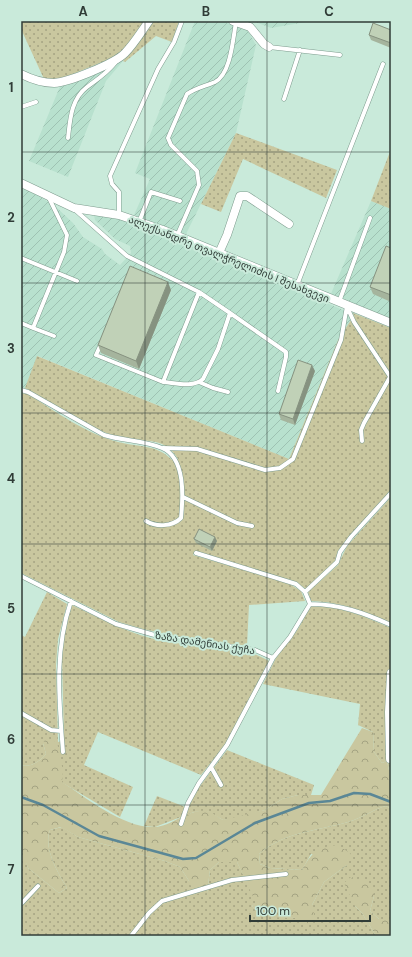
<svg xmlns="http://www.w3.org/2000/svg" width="412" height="957" font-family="'DM Sans','Noto Sans Georgian',sans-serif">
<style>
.industrial{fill:url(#industrial-furrows)}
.grass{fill:url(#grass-dots)}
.forest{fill:url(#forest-crowns)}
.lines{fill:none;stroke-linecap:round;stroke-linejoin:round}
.stream{stroke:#5a8796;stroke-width:2.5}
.lane-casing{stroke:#7e9c8e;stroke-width:5}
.street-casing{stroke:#7e9c8e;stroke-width:9}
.lane{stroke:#fff;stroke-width:4}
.street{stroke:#fff;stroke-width:8}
.wall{fill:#a5b49d}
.shaded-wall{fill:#869280}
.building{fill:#c0d1b7;stroke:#869280}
.grid{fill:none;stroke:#303c37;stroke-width:1;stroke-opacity:0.55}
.labels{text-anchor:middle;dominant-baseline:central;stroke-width:4;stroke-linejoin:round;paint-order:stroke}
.street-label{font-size:10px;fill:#303c37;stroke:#c9eada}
.neatline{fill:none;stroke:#303c37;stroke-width:1.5}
.grid-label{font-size:13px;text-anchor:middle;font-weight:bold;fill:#303c37}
</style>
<defs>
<pattern id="industrial-furrows" width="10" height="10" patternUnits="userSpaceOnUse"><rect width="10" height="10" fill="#b8e1ce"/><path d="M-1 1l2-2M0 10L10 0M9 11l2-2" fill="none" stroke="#9ec2b2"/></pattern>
<pattern id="grass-dots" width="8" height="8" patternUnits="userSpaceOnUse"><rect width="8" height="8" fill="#c9c79f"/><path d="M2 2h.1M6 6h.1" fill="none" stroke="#a4a382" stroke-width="1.8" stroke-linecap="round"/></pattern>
<pattern id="forest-crowns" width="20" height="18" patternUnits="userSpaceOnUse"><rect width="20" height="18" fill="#c9c79f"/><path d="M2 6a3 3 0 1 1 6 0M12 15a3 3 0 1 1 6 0" fill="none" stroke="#a4a382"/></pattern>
</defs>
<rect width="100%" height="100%" fill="#c9eada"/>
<path class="industrial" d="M195 21H222L247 29 256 45 236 133 186 234 134 215 150 179 135 173Z
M253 21H312L271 28Z
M123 61 106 81 68 177 29 161 61 84Z
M21 187 42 198 56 207 73 223 83 237 102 249 105 254 120 265 131 253 130 246 115 239 95 220 94 215 116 216 161 233 343 310 347 313 351 320 338 340 289 459 38 356 25 388H21Z
M371 201 391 209V319L330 296Z"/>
<path class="grass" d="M21 21H146L126 48 117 56 58 80 44 79 21 29Z
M153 21H179L172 42 156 36 125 62 123 61Z
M236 133 337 170 326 198 243 159 221 212 201 204Z
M391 149V209L371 201Z
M353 313 391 328V374L356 322Z
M351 320 383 367 391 385V491L338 551 335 562 306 589 296 582 231 563 195 551 193 555 288 583 301 591 305 601 249 605 247 646 194 640 143 629 119 622 21 573V393L28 394C56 412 85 433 118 442 137 447 157 444 172 460L178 459C162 433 142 445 118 437 85 427 55 405 25 388L37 356 289 459 338 340Z
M391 497V623C363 611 342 602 311 601L308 592 338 565 347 546Z
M47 592 67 604 58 639 56 665 58 742 64 740 62 658 65 627 72 605C101 619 130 634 162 641 198 648 237 642 269 661L237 724 225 745 201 775 98 732 84 765 133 787 120 817 61 782C64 761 56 757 43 743L46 754C40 761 31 768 21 765V635L25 637Z
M311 606C345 607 360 615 391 628V660L386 697 387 761 391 760V780L387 761 382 763 374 752 373 732 358 725 360 704 263 684 276 658 298 629Z
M227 750 314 785 311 795H298L282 799 265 810 235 819 223 820 207 811 194 812 155 827 144 826 157 796 188 808 197 790Z
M386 806 391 809V919H379L370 911 374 896 355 906 362 913 376 936H21V845L28 868 59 893 67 888C58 873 43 848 50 830L62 827 78 837 165 861 180 867 189 881 207 893 210 870 219 862H237L257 903 252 906 262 916 296 918 312 905 324 882 347 865 311 854 302 870 270 868 260 864 259 854C286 830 322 831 354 820 365 816 374 809 386 806Z"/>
<path class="forest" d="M362 728 373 732 374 752 382 763 387 761 391 780V809L386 806C374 809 365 816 354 820 322 831 286 830 259 854L260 864 270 868 302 870C312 852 317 847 338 845L351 854 347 865 324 882 312 905 315 919 306 924 296 918 262 917 252 906 256 903 237 862H219L210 870 207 893 194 894 189 881 180 867 165 861 78 837 61 827 50 830C43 848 58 873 67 888L59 893 28 868 23 855 21 845V765C31 768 40 761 46 754L43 743 46 738 57 742 63 771 62 782C85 797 125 829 155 827 172 826 189 808 207 811 212 812 219 818 223 820L265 810 282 799 298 795H321Z
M351 877 364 880 372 886 374 896 370 911 379 919H391V936H376L362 913 355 906 344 883Z"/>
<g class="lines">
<path class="stream" d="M21 797 43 805 99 836 183 859 196 858 255 823 309 803 330 801 354 793 370 794 391 802"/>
<g class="lane-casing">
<path id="lane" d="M269 47 340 55
M284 99 300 50
M21 107 36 102
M68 138C70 120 71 99 87 87 99 78 106 74 115 63
M74 209 127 256 199 292 230 313 218 349 203 379C193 388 176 383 163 382L199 292
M119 215V192L112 184 110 176 158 69 174 42 182 21
M139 222 151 192 180 201
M177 236 199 185 197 171 171 145 168 138 187 94C196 88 206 86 215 82 231 74 233 38 236 22
M21 258 77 281
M297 285 383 64
M339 302 370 218
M347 307 354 322 391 378
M230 313 286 352V357L278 391
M21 323 33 328 64 252 67 235 49 198
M33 328 54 336
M101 344 96 355 163 382
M199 382 213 388 228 392
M21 390 28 392 104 435C123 441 144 440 162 448 186 458 183 498 181 518 172 527 156 527 146 521
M362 441 361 430 364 423 390 377
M163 448 197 449 265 470 280 468 293 459 341 340 347 306
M183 497 237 523 252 526
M196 553 296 584 305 592 310 604
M21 576 116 624 158 636 255 650 273 658
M305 592 337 562 340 552 351 537 391 493
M310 604C340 604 364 613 391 625
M21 713 51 730 61 731
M63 752C59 700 54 651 71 601
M211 767 221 785
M181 824 188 803 199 783 227 745 273 658 290 637 310 604
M21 904 38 886
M131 936 149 913 162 901 232 880 286 874"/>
</g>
<g class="street-casing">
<path id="street" d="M233 21 250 27 264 44 269 47
M21 74C31 79 43 83 54 83 69 82 114 64 125 53 134 44 141 32 149 21
M21 183 74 208 119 215 163 230 391 323
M219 253 227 235 240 196H247L289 224
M390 759 389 712 391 673"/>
</g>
<use href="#lane" class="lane"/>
<use href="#street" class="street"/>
</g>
<path class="wall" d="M391 30V48L371 40 369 35Z
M391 248V302L373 294 370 287Z
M171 290 139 369 101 353 98 345Z
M315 371 295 425 281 420 279 414Z
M194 539 217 541 212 551 196 543Z"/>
<path class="shaded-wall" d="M168 282 171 290 139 369 136 361Z
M312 365 315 371 295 425 293 419Z
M215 537 217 541 212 551 210 547Z"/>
<path class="building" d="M373 23 391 30V43L369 35Z
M386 246 391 248V295L370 287Z
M130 266 168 282 136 361 98 345Z
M298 360 312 365 293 419 279 414Z
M199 529 215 537 210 547 194 539Z"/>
<path class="grid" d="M145 21V936M267 21V936M21 152H391M21 283H391M21 413H391M21 544H391M21 674H391M21 805H391"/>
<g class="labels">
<g class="street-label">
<text transform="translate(229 259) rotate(22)">ალექსანდრე თვალჭრელიძის I შესახვევი</text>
<text transform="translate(205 643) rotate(9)">ზაზა დამენიას ქუჩა</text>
</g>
</g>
<rect width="412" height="957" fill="none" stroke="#c9eada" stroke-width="44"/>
<path d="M250 915v6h120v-6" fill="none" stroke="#303c37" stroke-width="2"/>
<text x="256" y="915" font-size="12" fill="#303c37" stroke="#c9eada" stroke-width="3" paint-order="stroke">100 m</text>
<rect x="22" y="22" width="368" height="913" class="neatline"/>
<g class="grid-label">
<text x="83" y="16">A</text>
<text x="206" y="16">B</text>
<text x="329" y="16">C</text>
<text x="11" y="92">1</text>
<text x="11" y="222">2</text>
<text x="11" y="353">3</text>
<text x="11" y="483">4</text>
<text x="11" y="613">5</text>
<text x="11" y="744">6</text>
<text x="11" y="874">7</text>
</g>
</svg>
